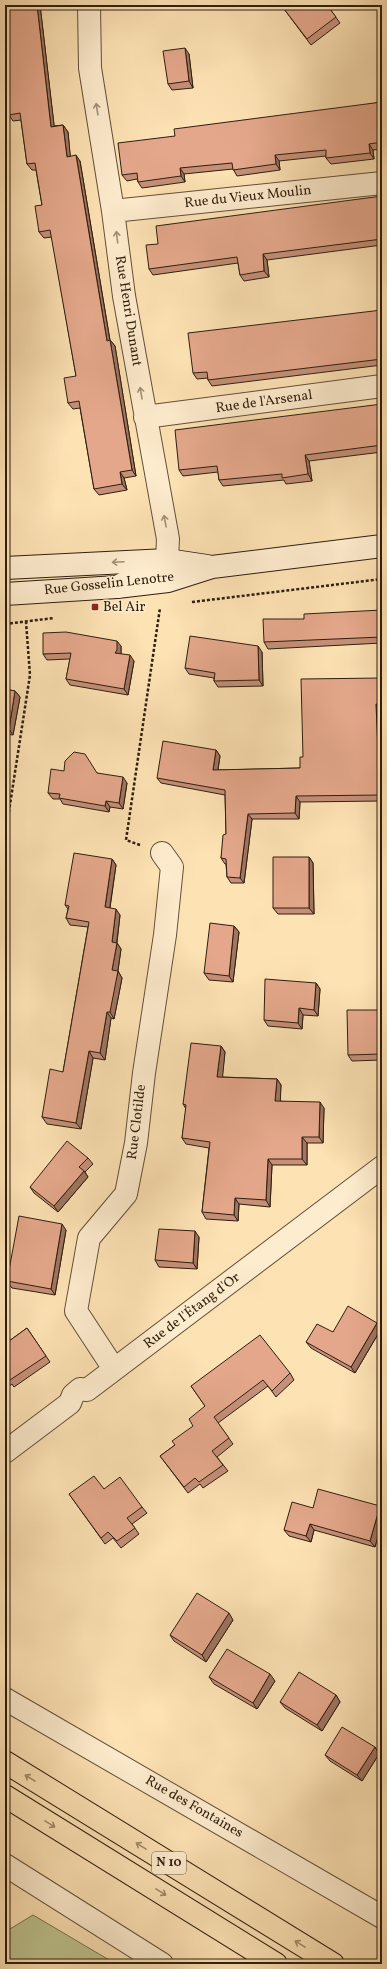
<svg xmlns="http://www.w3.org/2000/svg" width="387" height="1969" font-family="Vollkorn,serif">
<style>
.green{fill:#bdc48f;stroke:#76714e}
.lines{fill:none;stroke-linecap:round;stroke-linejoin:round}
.minor-casing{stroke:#624f38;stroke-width:24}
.secondary-casing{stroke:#2e1e0e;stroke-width:24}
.primary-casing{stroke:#2e1e0e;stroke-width:24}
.path{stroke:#2e1e0e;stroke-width:2.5;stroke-dasharray:3 2;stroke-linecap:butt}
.minor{stroke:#feecce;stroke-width:22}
.secondary{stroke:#feecce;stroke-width:22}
.primary{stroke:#fde2b4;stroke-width:22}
.wall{fill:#c49078;stroke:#2e1e0e}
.shaded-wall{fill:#a07561;stroke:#2e1e0e}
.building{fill:#e4a78b;stroke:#2e1e0e}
.oneway{stroke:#a08f78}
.oneway2{stroke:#a08a69}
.poi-dot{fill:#8f2418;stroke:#feecce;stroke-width:1.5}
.labels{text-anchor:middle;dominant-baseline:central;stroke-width:3;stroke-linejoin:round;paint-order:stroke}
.shield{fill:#feecce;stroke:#6c5c48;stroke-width:1}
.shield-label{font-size:13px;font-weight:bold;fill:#2e1e0e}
.street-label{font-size:14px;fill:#2e1e0e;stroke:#feecce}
.poi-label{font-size:14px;fill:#2e1e0e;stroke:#feecce;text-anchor:start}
</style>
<rect width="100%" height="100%" fill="#fde2b4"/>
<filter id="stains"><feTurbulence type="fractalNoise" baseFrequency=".005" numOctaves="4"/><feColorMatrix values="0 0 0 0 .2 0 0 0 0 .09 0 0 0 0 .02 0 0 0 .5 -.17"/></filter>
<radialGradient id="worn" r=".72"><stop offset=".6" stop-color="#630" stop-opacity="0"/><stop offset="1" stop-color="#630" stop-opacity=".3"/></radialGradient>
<path class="green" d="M33 1915 116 1964H5V1932Z"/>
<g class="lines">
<g class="minor-casing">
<path id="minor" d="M89 5 90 68 113 211 124 296 168 539 167 560 117 587
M113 211 382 183
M145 417 382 386
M114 1369 76 1311 89 1238 126 1194 136 1143 144 1073 165 935 172 867 162 853
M5 1452 70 1403 73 1395 80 1389 87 1390 382 1167
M5 1699 382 1917
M5 1865 162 1964"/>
</g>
<g class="secondary-casing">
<path id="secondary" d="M5 568 167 560 207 566
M5 594 117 587 168 581 212 567 382 546"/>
</g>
<g class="primary-casing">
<path id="primary" d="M5 1762 333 1964
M5 1796 276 1964"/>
</g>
<path class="path" d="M192 602 382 579
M5 624 54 618
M5 837 30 675 26 622
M140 845 126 840 160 608
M5 976V983"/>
<use href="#minor" class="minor"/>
<use href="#secondary" class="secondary"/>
<use href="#primary" class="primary"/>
</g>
<path class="wall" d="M5 5H40L54 126 63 125 68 132 70 156 80 161 110 340 115 346 136 476 124 478 127 490 99 495 94 489 80 408 73 409 68 403 76 376 52 237 44 238 39 232 42 205 36 170H32L27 164 21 120 13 121 9 115Z
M281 5H332L334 7 330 9 340 23 311 45Z
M189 54 193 88 172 90 168 84Z
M382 102V149L373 150 374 159 331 164 326 158V156L279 161 280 170 237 176 233 169 184 174 185 182 142 188 138 182 137 179 127 181 122 175 175 136Z
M382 196V245L267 260 269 277 244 281 240 275 238 263 153 275 149 269 158 244Z
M382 310V365L212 386 208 380V378L197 379 193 373Z
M382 404V452L309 461 312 481 286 484 284 480 223 486 219 480 218 472 183 476 179 470Z
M382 610V643L268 649 264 642 304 619Z
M121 646V654L134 661 128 695 70 685 66 679 70 659 47 660 43 654Z
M262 652 263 686 218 687 214 681V678L189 674 185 668Z
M382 678V710H380L382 750V801L300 802 299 819H252L244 883H231L227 877 226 864H225L221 858 226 834 225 795 161 783 157 778 216 750 220 756 218 770 300 768 303 757Z
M5 689 15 691 20 697 13 735 5 734Z
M64 771 97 773 127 783 123 809 110 807 109 812 63 804 60 799H53L48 793Z
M309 857 313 863 314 914H278L273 908Z
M112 859 116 865 110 908 120 915 117 943 121 949 118 971 122 978 114 1019 111 1018 105 1060 93 1058 81 1129 47 1124 42 1117 63 1072 88 927 70 925 66 918 68 909 65 905Z
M234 926 239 932 233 982 209 980 204 973Z
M316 983 320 989 318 1016 303 1015 302 1029 268 1026 264 1020Z
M382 1010V1060L352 1061 348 1055Z
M221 1046 225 1052 222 1077 277 1079 281 1085 280 1101 324 1108 323 1143H307V1165H272L270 1207 239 1204 238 1221 206 1219 202 1212 209 1148 186 1144 182 1138 186 1109 183 1104Z
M88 1158 93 1164 85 1172 88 1177 58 1212 34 1193 30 1187Z
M66 1230 55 1295 12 1288 7 1281Z
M199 1237 197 1269 159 1267 155 1260Z
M377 1323 381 1329 355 1373 311 1348 306 1342 333 1332Z
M27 1328 50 1362 14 1387 12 1384 5 1389V1344Z
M290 1373 294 1380 276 1397 268 1386 218 1423 233 1444 217 1457 228 1471 203 1488 200 1484 188 1493 160 1456 175 1445 193 1426 205 1406 191 1386Z
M104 1489 142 1507 147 1513 132 1524 139 1534 121 1548 113 1538 105 1544 69 1494Z
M380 1506 382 1509V1521L375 1547 314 1530 311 1542 289 1536 284 1530 313 1508Z
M233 1620 206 1662 174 1641 170 1635Z
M209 1677 275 1681 257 1709 214 1684Z
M336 1695 340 1702 322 1731 285 1708 280 1702Z
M375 1747 379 1754 362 1781 330 1761 325 1755Z"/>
<path class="shaded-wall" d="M37 5H40L55 133 51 127Z
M185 48 189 54 193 88 189 81Z
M63 125 68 132 71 163 67 157Z
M369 144 373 150 374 159 370 153Z
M76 155 80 161 111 347 107 341Z
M275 155 279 161 280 170 276 164Z
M180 168 184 174 185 182 181 176Z
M263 254 267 260 269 277 264 271Z
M110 340 115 346 136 476 132 470Z
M305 455 309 461 312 481 308 474Z
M120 472 124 478 127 490 122 484Z
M117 641 121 646V656L115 653Z
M258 646 262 652 263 686 259 680Z
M130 655 134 661 128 695 124 689Z
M15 691 20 697 13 735 9 729Z
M376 704 380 710 382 750H378Z
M216 750 220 756 217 775 213 770Z
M123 777 127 783 123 809 119 803Z
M296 796 300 802 299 819 295 813Z
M106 801 110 807 109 812 105 806Z
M248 814 252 819 244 883 240 878Z
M309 857 313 863 314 914 309 908Z
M112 859 116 865 109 913 105 907Z
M116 909 120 915 116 948 112 942Z
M234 926 239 932 233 982 229 976Z
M117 943 121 949 117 976 118 971 122 978 114 1019 110 1012 112 970Z
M316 983 320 989 318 1016 314 1010Z
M299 1008 303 1015 302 1029 298 1023Z
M107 1012 111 1018 105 1060 100 1053Z
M221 1046 225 1052 222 1083 217 1077Z
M89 1051 93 1058 81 1129 76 1123Z
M277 1079 281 1085 280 1108 275 1101Z
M320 1102 324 1108 323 1143 319 1137Z
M302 1137 307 1143V1165L302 1159Z
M268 1159 272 1165 270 1207 266 1200Z
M84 1171 88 1177 58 1212 54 1206Z
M235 1198 239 1204 238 1221 234 1215Z
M62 1224 66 1230 55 1295 51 1289Z
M195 1231 199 1237 197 1269 193 1263Z
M377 1323 381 1329 355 1373 351 1367Z
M380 1506 382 1509V1521L375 1547 370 1541Z
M310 1524 314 1530 311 1542 306 1536Z
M229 1613 233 1620 206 1662 202 1655Z
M270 1674 275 1681 257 1709 253 1703Z
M336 1695 340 1702 322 1731 317 1725Z
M375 1747 379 1754 362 1781 357 1775Z"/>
<path class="building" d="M5 5H37L51 127 63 125 67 157 76 155 107 341 110 340 132 470 120 472 122 484 94 489 79 401 68 403 64 378 76 376 50 230 39 232 35 206 42 205 35 163 27 164 20 113 9 115 5 82Z
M281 5H327L336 17 307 39Z
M378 5H382V24Z
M185 48 189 81 168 84 163 51Z
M382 102V142L369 144 370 153 326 158V150L275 155 276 164 233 170 232 163 180 168 181 176 138 182 137 173 122 175 118 143 175 136 174 129Z
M382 196V239L263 254 264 271 240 275 237 257 149 269 146 245 158 244 156 226Z
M382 310V359L208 380 207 372 193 373 188 333Z
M382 404V445L305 455 308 474 282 478V474L219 480 217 466 179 470 175 430Z
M382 610V637L264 642 263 619H304V614Z
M66 632 117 641V650L115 653 130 655 124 689 66 679 71 653 43 654V633Z
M190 636 258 646 259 680 214 681 215 673 185 668Z
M382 678V704H376L378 750H382V795L296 796 295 813 248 814 240 878 227 877 226 859 221 858 223 835 226 834 225 790 157 778 163 741 216 750 213 770 300 768V757H303L301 679Z
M5 689 15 691 9 729H5Z
M74 752 85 754 97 773 123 777 119 803 106 801 105 806 59 798 60 794 48 793 51 769 64 771 65 761Z
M74 853 112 859 105 907 116 909 112 942 117 943 112 970 118 971 110 1012H107L100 1053 89 1051 76 1123 42 1117 50 1069 63 1072 89 922 66 918 69 906 65 905Z
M273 857H309V908H273Z
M210 923 234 926 229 976 204 973Z
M265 979 316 983 314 1010 299 1008 298 1023 264 1020Z
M347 1010H382V1054L348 1055Z
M191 1043 221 1046 217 1077 277 1079 275 1101 320 1102 319 1137H302V1159H268L266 1200 235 1198 234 1215 202 1212 210 1142 182 1138 186 1105 183 1104Z
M67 1141 88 1158 79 1167 84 1171 54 1206 30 1187Z
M19 1216 62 1224 51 1289 7 1281Z
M159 1229 195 1231 193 1263 155 1260Z
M348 1306 377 1323 351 1367 306 1342 317 1324 333 1332Z
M27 1328 46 1356 10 1380 8 1378 5 1380V1344Z
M260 1335 290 1373 272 1391 263 1380 214 1417 229 1438 212 1451 223 1465 199 1482 195 1478 184 1487 160 1456 175 1445 172 1441 193 1426 189 1419 205 1406 191 1386Z
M94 1476 104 1489 120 1477 142 1507 127 1518 135 1528 117 1541 108 1532 101 1538 69 1494Z
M318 1489 380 1506 370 1541 310 1524 306 1536 284 1530 292 1502 313 1508Z
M197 1593 229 1613 202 1655 170 1635Z
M227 1649 270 1674 253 1703 209 1677Z
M299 1672 336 1695 317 1725 280 1702Z
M342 1727 375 1747 357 1775 325 1755Z"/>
<defs><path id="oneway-shaft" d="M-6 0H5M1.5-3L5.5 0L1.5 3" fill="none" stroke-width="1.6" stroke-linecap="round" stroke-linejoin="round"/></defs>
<g class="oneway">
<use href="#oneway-shaft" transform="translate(97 109) rotate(-99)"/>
<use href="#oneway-shaft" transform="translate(117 237) rotate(-97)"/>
<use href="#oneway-shaft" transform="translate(141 393) rotate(-100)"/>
<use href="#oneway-shaft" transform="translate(165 521) rotate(-101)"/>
<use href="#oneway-shaft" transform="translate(118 562) rotate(177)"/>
</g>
<g class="oneway2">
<use href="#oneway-shaft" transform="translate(30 1778) rotate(-148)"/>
<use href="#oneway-shaft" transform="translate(50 1824) rotate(32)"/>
<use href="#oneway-shaft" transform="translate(141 1846) rotate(-148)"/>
<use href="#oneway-shaft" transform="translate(161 1892) rotate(32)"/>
<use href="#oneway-shaft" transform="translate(300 1944) rotate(-149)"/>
</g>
<rect class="poi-dot" x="91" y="603" width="8" height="8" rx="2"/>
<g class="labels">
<rect class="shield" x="152" y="1852" width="34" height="22" rx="3"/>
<g class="shield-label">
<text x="169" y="1863">N 10</text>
</g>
<g class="street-label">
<text transform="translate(248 197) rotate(-6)">Rue du Vieux Moulin</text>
<text transform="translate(128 311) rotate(81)">Rue Henri Dunant</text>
<text transform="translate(264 402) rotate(-8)">Rue de l'Arsenal</text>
<text transform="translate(109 584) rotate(-6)">Rue Gosselin Lenotre</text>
<text transform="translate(137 1122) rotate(-83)">Rue Clotilde</text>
<text transform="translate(192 1311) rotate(-37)">Rue de l'Étang d'Or</text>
<text transform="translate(194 1807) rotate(30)">Rue des Fontaines</text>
</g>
<g class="poi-label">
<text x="103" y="607">Bel Air</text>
</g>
</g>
<rect width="387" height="1969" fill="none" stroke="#fde2b4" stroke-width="20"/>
<rect x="6" y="6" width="375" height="1957" fill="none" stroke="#2e1e0e" stroke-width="2"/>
<rect x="10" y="10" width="367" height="1949" fill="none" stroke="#2e1e0e"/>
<rect width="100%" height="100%" filter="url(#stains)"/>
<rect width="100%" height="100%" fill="url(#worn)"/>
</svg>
